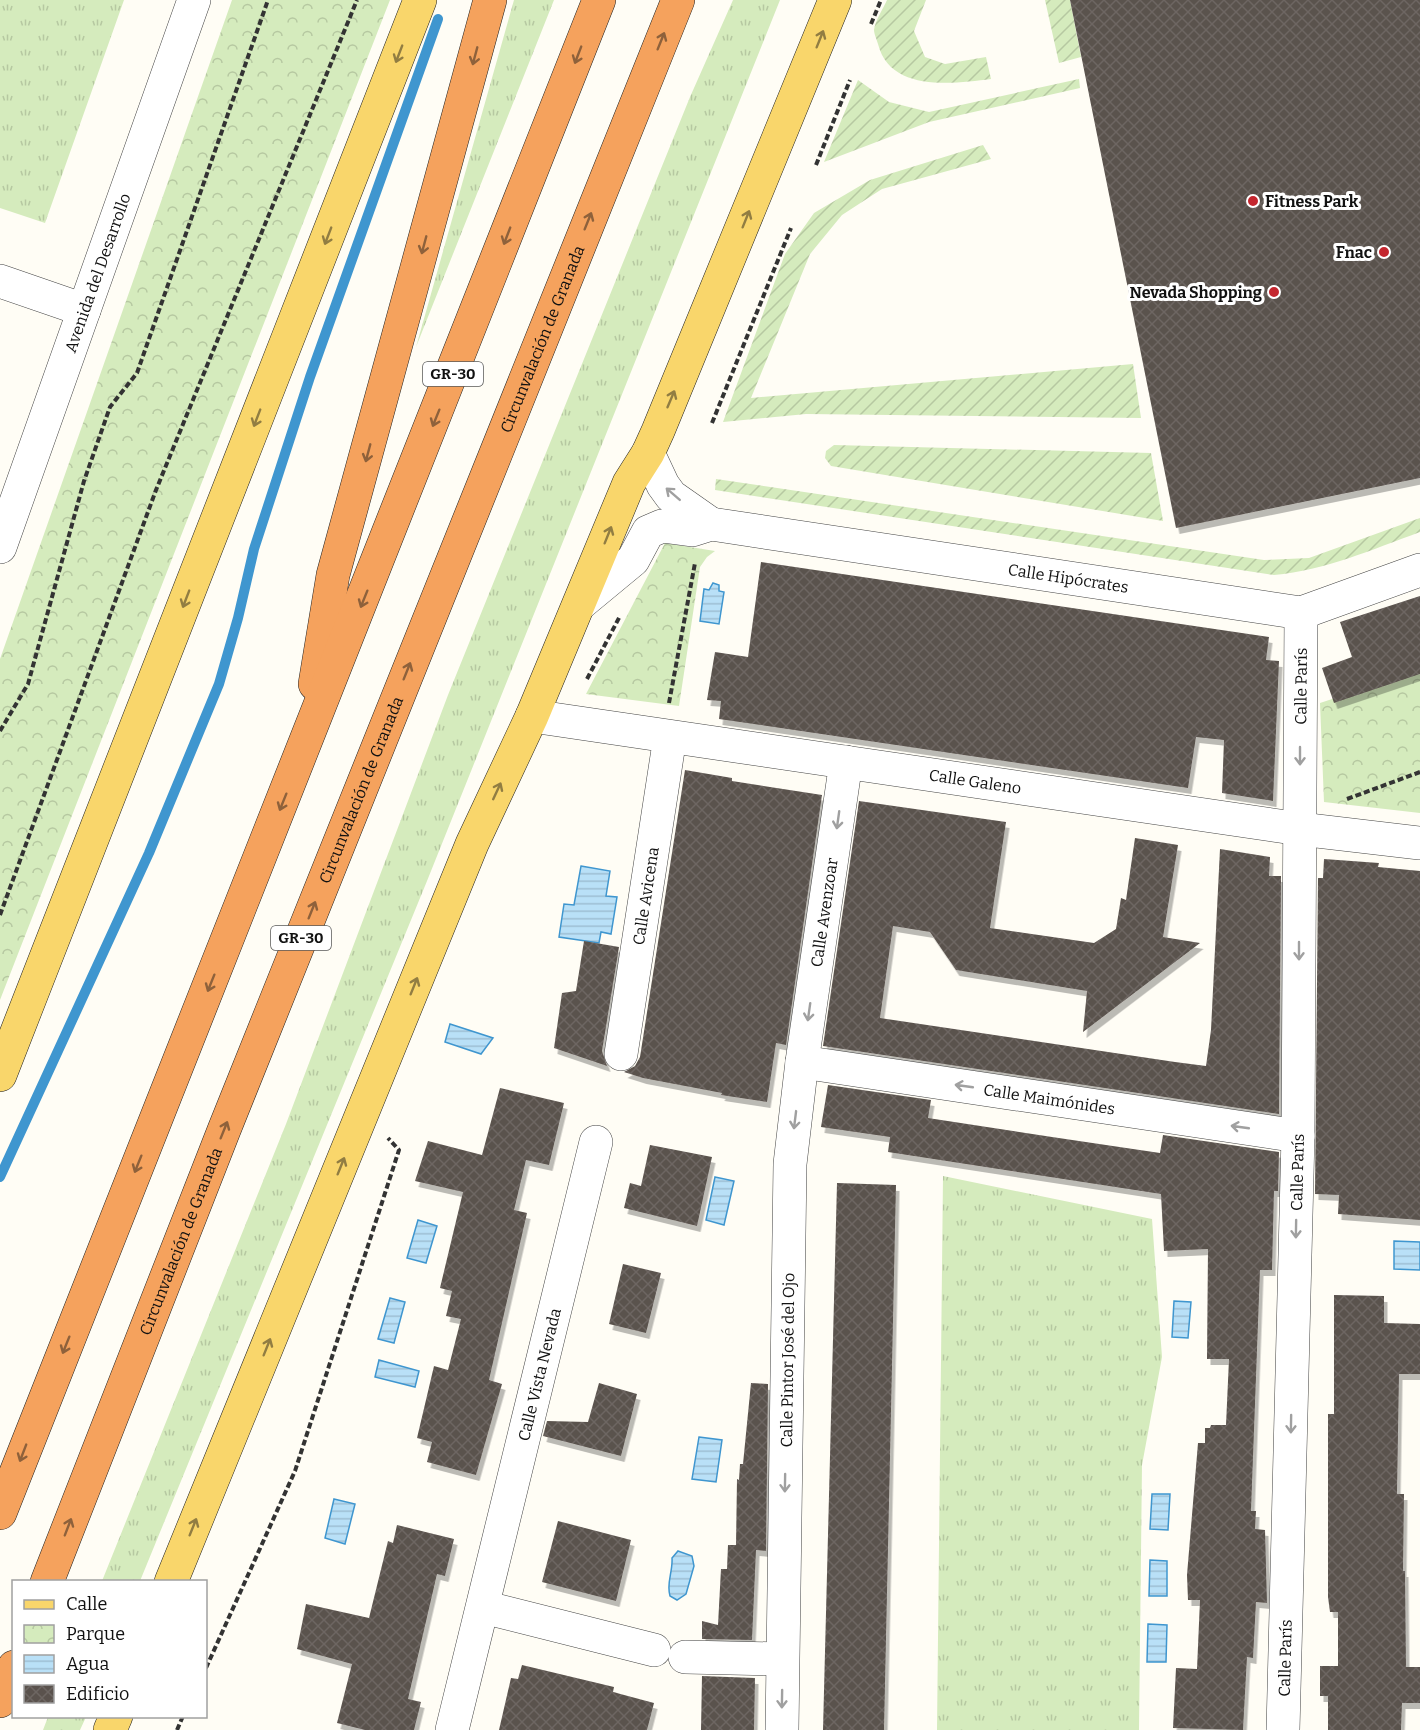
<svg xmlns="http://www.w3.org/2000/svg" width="1420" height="1730" font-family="Bitter,serif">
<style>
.grass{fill:url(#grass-tufts)}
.park{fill:url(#park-crowns)}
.garden{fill:url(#garden-furrows)}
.water{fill:url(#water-rules);stroke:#3f96cf;stroke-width:1.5}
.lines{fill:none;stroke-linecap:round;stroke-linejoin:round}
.stream{stroke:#3f96cf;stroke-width:10}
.building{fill:url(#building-cross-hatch);filter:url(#shadow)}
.minor-casing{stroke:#444;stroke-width:34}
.major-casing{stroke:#222;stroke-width:34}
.highway-casing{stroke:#222;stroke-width:34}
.path{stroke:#333;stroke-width:4;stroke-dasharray:6 3;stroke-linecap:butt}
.minor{stroke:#fff;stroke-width:33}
.major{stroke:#f9d66b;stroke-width:33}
.highway{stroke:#f5a25d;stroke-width:33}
.oneway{stroke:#917d42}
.oneway2{stroke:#8e613b}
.oneway3{stroke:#a0a0a0}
.poi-dot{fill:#c4262e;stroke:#fff;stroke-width:2}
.labels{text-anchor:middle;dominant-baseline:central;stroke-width:6;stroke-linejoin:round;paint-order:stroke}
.shield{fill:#fff;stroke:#585858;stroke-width:1.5}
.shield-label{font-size:15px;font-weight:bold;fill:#111}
.poi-label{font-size:16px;font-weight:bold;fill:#111;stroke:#fff;text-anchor:end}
.street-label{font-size:16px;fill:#111;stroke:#fff}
</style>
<defs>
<pattern id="grass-tufts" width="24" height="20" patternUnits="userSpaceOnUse" patternTransform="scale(1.5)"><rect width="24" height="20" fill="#d5ebbd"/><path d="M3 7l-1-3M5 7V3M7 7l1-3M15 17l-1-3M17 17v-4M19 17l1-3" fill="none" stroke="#b6c8a1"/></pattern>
<pattern id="park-crowns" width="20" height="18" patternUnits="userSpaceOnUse" patternTransform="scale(1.5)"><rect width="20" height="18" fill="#d5ebbd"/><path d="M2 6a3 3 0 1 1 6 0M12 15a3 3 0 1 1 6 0" fill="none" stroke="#b6c8a1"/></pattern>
<pattern id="garden-furrows" width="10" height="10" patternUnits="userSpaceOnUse" patternTransform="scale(1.5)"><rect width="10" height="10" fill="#d5ebbd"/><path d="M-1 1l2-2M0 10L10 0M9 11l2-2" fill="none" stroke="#b6c8a1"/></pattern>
<pattern id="water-rules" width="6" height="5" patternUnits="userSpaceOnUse" patternTransform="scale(1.5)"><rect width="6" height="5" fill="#b9e0f7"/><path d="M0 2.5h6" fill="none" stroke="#9ebfd3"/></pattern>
<pattern id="building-cross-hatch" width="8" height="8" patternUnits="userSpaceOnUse" patternTransform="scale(1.5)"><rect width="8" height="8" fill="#5a524d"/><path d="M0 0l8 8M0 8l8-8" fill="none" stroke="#6d6662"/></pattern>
<filter id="shadow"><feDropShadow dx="3.5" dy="6" stdDeviation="0" flood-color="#0004"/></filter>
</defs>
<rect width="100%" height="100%" fill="#fffdf5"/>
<path class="grass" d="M0 0H124L45 223 0 208Z
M514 0H554L416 347Z
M733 0H780L427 881 140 1581H102L286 1124 448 695 690 97Z
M943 1176 1152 1219 1162 1357 1142 1465 1139 1730H937Z
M48 1717V1716L86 1717 80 1730H43Z"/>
<path class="park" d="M232 0H390L0 1000V659Z
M665 543 715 551 707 557 700 567 679 706 586 694Z
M1420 670V813L1324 802 1320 703Z"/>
<path class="garden" d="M887 0H926L914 31 925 57 945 64 986 57 991 79C952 84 890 92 878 44 877 40 874 34 874 30 875 21 883 9 887 0Z
M1045 0H1070L1081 57 1059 63Z
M1079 79 1080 88 929 122 824 162 858 80 889 102 929 112Z
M983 145 991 159 882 189 842 215 810 254 751 398 1133 364 1141 418 806 414 723 422 785 254 814 213 870 180Z
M834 445 1151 453 1163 521 831 466 825 458 826 451Z
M716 479 1264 560 1309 558 1420 518V532C1371 550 1326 570 1274 575L715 490Z"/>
<path class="water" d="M713 583 719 585V591L724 592 719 624 700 621 704 589 709 590Z
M581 866 610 871 606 896 617 897 611 934 601 932 599 943 559 937 564 904 574 905Z
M450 1024 493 1038 481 1054 445 1042Z
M715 1177 734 1181 724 1225 706 1220Z
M418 1220 437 1226 426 1263 407 1258Z
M1394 1241 1420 1242V1270L1394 1269Z
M390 1298 405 1302 394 1343 378 1339Z
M1174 1301 1191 1302 1188 1338 1172 1337Z
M379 1360 419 1371 415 1387 375 1377Z
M699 1437 722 1440 716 1482 692 1479Z
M1152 1494H1170L1168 1530 1150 1529Z
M334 1499 355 1504 345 1544 325 1538Z
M678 1551 692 1556 694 1566 686 1594 677 1600 670 1596C666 1583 673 1572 672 1558Z
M1150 1560 1167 1561V1596H1149Z
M1148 1624 1167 1625 1166 1662H1147Z"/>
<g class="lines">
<path class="stream" d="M0 1177 149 853 219 684 238 618 254 549 310 377 438 19"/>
</g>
<path class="building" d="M1070 0H1420V478L1176 528Z
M761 562 1269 637 1266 660 1279 661 1273 801 1222 793 1224 740 1196 737 1188 788 719 719 721 701 707 700 715 652 748 657Z
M1420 596V674L1334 703 1322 668 1352 657 1340 622Z
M685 770 732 778V781L822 795 786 1045 776 1043 767 1102 721 1095 722 1093 643 1078 624 1072 635 1066 640 1057Z
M859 801 1006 822 990 928 1094 943 1116 929 1121 898 1126 900 1135 838 1178 845 1163 937 1200 943 1083 1032 1087 991 956 970 930 932 893 926 880 1018 1175 1062 1206 1066 1211 1030 1220 849 1270 857 1269 876H1281L1279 1114 823 1046Z
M1324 859 1379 863 1378 867 1420 871V1220L1338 1214 1339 1195 1315 1194 1318 878H1323Z
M584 941 619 947 602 1051 607 1066 554 1048 562 993 576 991Z
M828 1085 931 1100 928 1118 1052 1137 1160 1153 1163 1135 1279 1152 1278 1191H1274L1272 1270H1260L1251 1511H1256L1255 1529 1265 1530 1267 1603 1256 1602 1253 1658 1247 1657 1243 1730 1173 1728 1176 1668 1197 1669 1200 1600H1188L1187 1575 1198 1443H1205V1428H1210L1211 1425H1226L1229 1359H1207L1208 1249 1164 1251 1161 1194 888 1152 890 1137 821 1127Z
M500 1088 564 1103 549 1165 526 1160 514 1210 527 1213 489 1380 502 1384 476 1475 427 1462 432 1442 417 1438 434 1366 448 1370 461 1319 446 1316 452 1291 440 1288 463 1192 415 1181 428 1141 482 1155Z
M650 1145 712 1157 697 1226 624 1208 630 1183 641 1186Z
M837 1183 896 1185 884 1730H823Z
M623 1264 661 1273 646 1333 609 1324Z
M1334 1295 1384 1296V1323L1420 1324V1374H1399L1397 1494H1404L1403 1571H1405L1406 1667H1420V1703H1402L1401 1730H1328V1696H1320V1666H1338V1612H1330L1328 1597V1414H1334Z
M599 1383 637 1394 621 1456 543 1436 547 1421 588 1422Z
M751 1383 768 1384 766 1551 756 1550 752 1640 702 1639V1621L718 1625 721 1569H727L728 1545H736L737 1479 739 1480 740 1464H743Z
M558 1521 631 1540 616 1601 542 1582Z
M397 1525 454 1539 445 1576 437 1574 408 1699 421 1702 414 1730H365L337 1723 352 1664 297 1649 306 1604 369 1618 388 1541 393 1543Z
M522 1665 614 1687 613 1692 654 1703 647 1730H499L511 1678 518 1679Z
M702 1676 755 1678 754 1730H701Z"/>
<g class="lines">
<g class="minor-casing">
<g id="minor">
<path d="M0 281 84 310"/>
<path d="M648 453 663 485 671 496 711 524"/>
<path id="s1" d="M0 547 194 0"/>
<path id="s2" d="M581 603 633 560 648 532 662 526 692 530 711 524 1301 613 1420 570"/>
<path id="s3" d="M532 716 1300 829 1420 843"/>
<path id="s4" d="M621 1054 670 737"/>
<path id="s5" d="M802 1062 1298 1136"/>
<path d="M483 1607 654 1650"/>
<path d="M685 1657 782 1659"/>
<path id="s6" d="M452 1730 596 1142"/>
<path id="s7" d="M782 1730 790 1164 802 1062 846 762"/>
<path id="s8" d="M1283 1730 1298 1136 1301 613"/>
</g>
</g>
<g class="major-casing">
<path id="major" d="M0 1075 420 0
M171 1582 472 844 532 716 629 483 648 453 658 431 835 0
M110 1730 116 1716"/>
</g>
<g class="highway-casing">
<g id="highway">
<path d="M315 684 333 575 490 0"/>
<path d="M0 1513 599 0"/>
<path id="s9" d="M47 1582 224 1130 678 0"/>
<path d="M0 1701 14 1667"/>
</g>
</g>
<path class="path" d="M871 24 881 0
M816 165 850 80
M712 423 791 228
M587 679 620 616
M669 703 695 563
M0 731 28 684 84 481 110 407 137 373 268 0
M1347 799 1420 772
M0 915 156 490 357 0
M206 1668 295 1471 399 1150 388 1138
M177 1730 183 1716"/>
<use href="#minor" class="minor"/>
<use href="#major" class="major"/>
<use href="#highway" class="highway"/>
</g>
<defs><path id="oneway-shaft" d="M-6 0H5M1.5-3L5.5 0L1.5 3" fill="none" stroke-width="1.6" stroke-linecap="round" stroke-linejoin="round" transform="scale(1.5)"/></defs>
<g class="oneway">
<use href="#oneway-shaft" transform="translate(820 39) rotate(-68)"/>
<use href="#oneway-shaft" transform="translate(399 54) rotate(111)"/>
<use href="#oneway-shaft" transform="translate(746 219) rotate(-68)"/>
<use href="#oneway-shaft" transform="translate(328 236) rotate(111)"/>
<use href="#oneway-shaft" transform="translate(671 399) rotate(-67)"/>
<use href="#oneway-shaft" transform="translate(257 418) rotate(111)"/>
<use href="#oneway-shaft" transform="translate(608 535) rotate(-68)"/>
<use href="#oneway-shaft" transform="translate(186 599) rotate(111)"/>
<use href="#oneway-shaft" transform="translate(497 791) rotate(-65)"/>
<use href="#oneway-shaft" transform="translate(414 986) rotate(-68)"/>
<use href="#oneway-shaft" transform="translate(341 1166) rotate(-68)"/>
<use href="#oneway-shaft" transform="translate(267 1347) rotate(-68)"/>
<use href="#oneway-shaft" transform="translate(193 1527) rotate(-68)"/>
</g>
<g class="oneway2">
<use href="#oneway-shaft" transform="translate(661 41) rotate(-68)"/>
<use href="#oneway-shaft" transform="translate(578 55) rotate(111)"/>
<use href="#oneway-shaft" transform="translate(475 56) rotate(105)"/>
<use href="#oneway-shaft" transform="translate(588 221) rotate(-68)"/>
<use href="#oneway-shaft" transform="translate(507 236) rotate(111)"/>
<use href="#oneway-shaft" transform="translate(424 245) rotate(105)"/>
<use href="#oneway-shaft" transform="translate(436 418) rotate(112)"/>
<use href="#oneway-shaft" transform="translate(368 453) rotate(105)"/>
<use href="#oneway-shaft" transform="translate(364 599) rotate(112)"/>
<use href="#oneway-shaft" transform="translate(407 671) rotate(-68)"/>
<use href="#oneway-shaft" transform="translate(283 802) rotate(112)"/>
<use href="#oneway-shaft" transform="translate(312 910) rotate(-68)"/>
<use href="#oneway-shaft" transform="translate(211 983) rotate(112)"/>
<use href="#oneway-shaft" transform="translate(224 1130) rotate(-68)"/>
<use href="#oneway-shaft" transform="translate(138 1164) rotate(112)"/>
<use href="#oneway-shaft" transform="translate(66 1345) rotate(112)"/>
<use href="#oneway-shaft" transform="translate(23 1453) rotate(111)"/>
<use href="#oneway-shaft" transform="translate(68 1527) rotate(-69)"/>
</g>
<g class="oneway3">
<use href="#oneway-shaft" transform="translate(673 494) rotate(-139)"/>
<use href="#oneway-shaft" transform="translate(1300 756) rotate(90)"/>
<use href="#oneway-shaft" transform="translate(838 820) rotate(98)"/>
<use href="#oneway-shaft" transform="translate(1299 951) rotate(90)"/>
<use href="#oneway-shaft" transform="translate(809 1012) rotate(98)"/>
<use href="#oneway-shaft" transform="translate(964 1086) rotate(-172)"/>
<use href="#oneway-shaft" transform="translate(795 1120) rotate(97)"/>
<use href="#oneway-shaft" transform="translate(1240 1127) rotate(-172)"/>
<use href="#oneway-shaft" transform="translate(1296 1229) rotate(91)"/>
<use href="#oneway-shaft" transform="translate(1291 1424) rotate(91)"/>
<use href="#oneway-shaft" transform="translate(785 1483) rotate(91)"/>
<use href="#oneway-shaft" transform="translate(782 1699) rotate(91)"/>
</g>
<g class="poi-dot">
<circle cx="1253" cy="201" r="6"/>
<circle cx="1384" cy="252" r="6"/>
<circle cx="1274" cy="292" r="6"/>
</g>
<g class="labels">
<g class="shield">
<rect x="423" y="362" width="60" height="24" rx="4.5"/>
<rect x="271" y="926" width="60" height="24" rx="4.5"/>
</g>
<g class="shield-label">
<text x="453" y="374">GR-30</text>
<text x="301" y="938">GR-30</text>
</g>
<g class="poi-label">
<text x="1265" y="201" text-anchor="start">Fitness Park</text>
<text x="1372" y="252">Fnac</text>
<text x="1262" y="292">Nevada Shopping</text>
</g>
<g class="street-label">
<text stroke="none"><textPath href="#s1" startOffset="291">Avenida del Desarrollo</textPath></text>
<text stroke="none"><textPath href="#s9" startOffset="1338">Circunvalación de Granada</textPath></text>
<text stroke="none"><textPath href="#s2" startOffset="526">Calle Hipócrates</textPath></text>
<text stroke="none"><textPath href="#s8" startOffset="1044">Calle París</textPath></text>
<text stroke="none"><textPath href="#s3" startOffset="448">Calle Galeno</textPath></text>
<text stroke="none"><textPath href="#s9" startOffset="852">Circunvalación de Granada</textPath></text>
<text stroke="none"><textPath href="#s4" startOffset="160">Calle Avicena</textPath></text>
<text stroke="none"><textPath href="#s7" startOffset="820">Calle Avenzoar</textPath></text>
<text stroke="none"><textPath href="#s5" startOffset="250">Calle Maimónides</textPath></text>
<text stroke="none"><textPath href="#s8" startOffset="558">Calle París</textPath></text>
<text stroke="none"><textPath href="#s9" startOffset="366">Circunvalación de Granada</textPath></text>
<text stroke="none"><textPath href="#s7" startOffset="370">Calle Pintor José del Ojo</textPath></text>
<text stroke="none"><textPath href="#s6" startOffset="366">Calle Vista Nevada</textPath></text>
<text stroke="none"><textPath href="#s8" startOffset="72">Calle París</textPath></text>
</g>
</g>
<rect x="12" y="1580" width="195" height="138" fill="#ffffff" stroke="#a0a0a0" stroke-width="1.5"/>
<rect x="24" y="1600" width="30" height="9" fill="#f9d66b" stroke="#a0a0a0" stroke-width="1.5"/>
<text x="66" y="1610" font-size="18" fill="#111111">Calle</text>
<rect x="24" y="1625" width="30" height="18" fill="url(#park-crowns)" stroke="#a0a0a0" stroke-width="1.5"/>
<text x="66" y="1640" font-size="18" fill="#111111">Parque</text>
<rect x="24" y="1655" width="30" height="18" fill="url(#water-rules)" stroke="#a0a0a0" stroke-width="1.5"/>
<text x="66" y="1670" font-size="18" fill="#111111">Agua</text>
<rect x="24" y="1685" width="30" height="18" fill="url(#building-cross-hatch)" stroke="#a0a0a0" stroke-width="1.5"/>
<text x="66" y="1700" font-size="18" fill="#111111">Edificio</text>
</svg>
